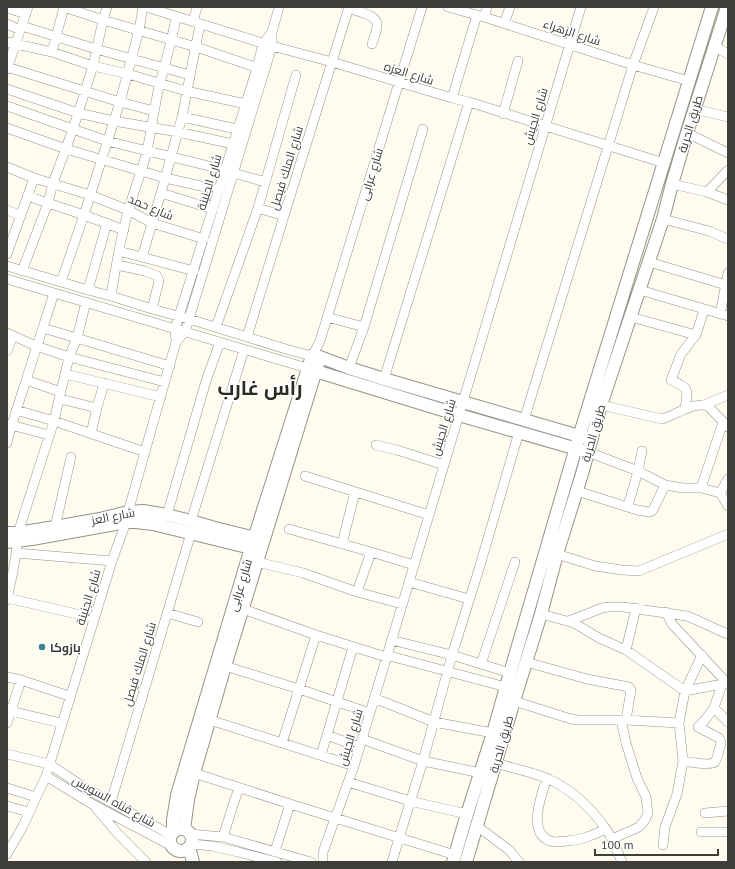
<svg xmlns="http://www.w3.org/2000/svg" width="735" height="869" font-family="'PT Sans',Cairo,sans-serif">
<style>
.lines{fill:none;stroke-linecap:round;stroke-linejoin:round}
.street-casing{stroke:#969488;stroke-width:10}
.secondary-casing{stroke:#969488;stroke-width:14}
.street{stroke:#fff;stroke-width:9}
.secondary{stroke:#fff;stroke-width:12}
.poi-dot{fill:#3e8091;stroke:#fff;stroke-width:1.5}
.labels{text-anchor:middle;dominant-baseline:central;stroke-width:3;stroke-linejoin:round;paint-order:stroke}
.street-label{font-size:12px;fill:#3e3d38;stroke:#fff}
.poi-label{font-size:12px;font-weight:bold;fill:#3e3d38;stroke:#fff;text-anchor:start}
.town-label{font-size:20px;font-weight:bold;fill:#2c2b21;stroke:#fff}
</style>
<rect width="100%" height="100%" fill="#fefcee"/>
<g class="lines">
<g class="street-casing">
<path id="street" d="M64 7 103 20 196 47 261 69
M146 7 272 46 332 62 452 98 469 102 664 163
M448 7 484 17 633 65 689 81
M7 8 26 14
M348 8C356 11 378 15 377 25 377 31 374 38 372 44
M484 17 487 7
M193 22 197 7
M7 24 20 30
M504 24 510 7
M22 26 96 49 190 75
M7 42 52 52 93 66 128 74 186 91 246 104
M714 46 728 54
M52 52 64 7
M7 67 120 102 154 111
M7 69 28 7
M7 89 78 113 114 121 178 132 233 144
M452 98 477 15
M7 106 107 141 225 170
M694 109 728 117
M503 114 518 61
M182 117 237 129
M7 128 66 149 165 178 219 190
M687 133 728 153
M7 167 34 178 90 195 128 210 152 223 204 239
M234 173 265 182
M672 184 707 192 728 200
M707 192 728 170
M161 193 213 209
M27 196 84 215 124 230
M258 208 284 216
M7 210 21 216
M663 219 709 231 728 239
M119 251 194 271
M7 254 34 178
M142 257 161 193 182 117 200 24
M649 262 726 285
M117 265 145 271 157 276 159 281 152 309
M7 266 88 290 111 296 152 309 189 319 289 350 312 356 320 341 422 7
M22 271 48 203 53 183 73 129 93 66 103 20 107 7
M7 279 307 368
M61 282 84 215 120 102 139 30 143 7
M88 290 107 223
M640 290 728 316
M111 296C116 267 120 237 129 209 134 190 142 171 147 151 151 131 154 111 158 91 164 66 172 42 176 17
M720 314 728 273
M327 317 364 327
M631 317 696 335 681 354 671 380C690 389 688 388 685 409
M216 327 258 208 296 75
M43 328 170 366
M7 333 36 346 69 357 165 382
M696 335 704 310
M247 337 284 216 349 7
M176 342 185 332 272 46V32L279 7
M7 351 13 336
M349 368 364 327 423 129
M65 374 161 397
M384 379 469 102
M26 380 61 392
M60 399 97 408
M601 405 662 419C675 415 695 401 708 406L728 427
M704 405 728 395
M16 410 54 421 145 452
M524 420 633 65 654 7
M7 424 49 435
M91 433 97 408 104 383
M7 443C12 422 19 402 26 381 35 351 45 322 54 293
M376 445 397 450 444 465
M588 452 638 471 665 485 683 488H701L720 493 728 506
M305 476 429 515
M701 488 723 422
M577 491 637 510 649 512 652 511 654 508 665 485
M720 493 728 479
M628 506 638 471 642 451
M167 515 206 381 220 342
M191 521 244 350
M55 527 71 457
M289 529 371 552 414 565
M18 533 54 421 69 357 77 338 86 302
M342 544 355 492
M16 553 112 561
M557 554 595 566 622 570 639 571 728 534
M257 562 303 573 357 592 402 604
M409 582 469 599
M357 592 371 552
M7 598 94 618
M7 600 13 571 17 547
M243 609 316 635 386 657
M666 612 672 624 728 684
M167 613 198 622
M541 614 574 623 599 638 626 650 685 691 722 684H728
M569 621 602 608 608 607H623L687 616C701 621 714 629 728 634
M391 640 452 655 510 673
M626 650 636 608
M386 655 506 687
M526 662 587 679 629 687 631 690 626 720
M481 664 515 562
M225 666 299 689 370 713
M7 677 21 680 69 696
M374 698 434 722 493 733
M514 701 571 719 578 720H626L679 723
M714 708 728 722
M7 710 61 723
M210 720 354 766
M7 723 21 680
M327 735 359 747
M362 739 423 761 481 773
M282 743 316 635
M7 754 49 764 85 788 171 835
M321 755 353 647
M683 761C689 762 710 766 715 762 717 759 718 753 719 750 721 745 722 742 719 738L698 727 704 721 714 708 722 684
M495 763C512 768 529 771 546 778 570 788 591 808 606 829 613 839 617 851 622 862
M194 773 290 804 455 855
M46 776 92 804 172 846
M547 778C541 795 525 838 555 842 559 842 564 841 568 841 584 839 591 836 606 829
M348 782 410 801 467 814
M7 788 36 797
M111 802 191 533
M7 806 29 812
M96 808 118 834 146 862
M705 813 728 811
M477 826 509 850 519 862
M701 832H728
M190 834 223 837 311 862
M223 837 234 802 239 788
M612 839 639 827 645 820 648 813 646 797 637 778 626 743 621 720
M191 844 212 846 238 852 277 862
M663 845 665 827 677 794 683 761 679 723 685 691 702 655
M275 851 290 804
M7 854 23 826 46 776 112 561 126 522 128 512 176 342 175 329 179 316 257 68 263 44 272 32
M323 862V852L354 766 581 7
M392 862 399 838 423 761 452 655 479 569 519 432"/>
</g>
<g class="secondary-casing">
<path id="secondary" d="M309 369 459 415 584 451
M7 533H18L55 527 100 519 128 512 143 511 167 515 191 521 215 528 263 540
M7 542 32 539 126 522H136L153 524 251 548 259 549
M184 829 188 800 194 773 225 666 320 357
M170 840a11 11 0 1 1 22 0a11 11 0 1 1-22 0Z
M173 833V820L177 795 251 548 312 356 320 357 349 368 384 379 586 438
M189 847 193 862
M453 862 467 814 493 733 510 673 579 437 712 7
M466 862 514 701 541 614 557 554 582 474 601 405 663 219 672 184 687 133 727 7"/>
</g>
<use href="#street" class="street"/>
<use href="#secondary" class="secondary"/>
</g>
<circle class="poi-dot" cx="42" cy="647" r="4"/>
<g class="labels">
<g class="street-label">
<text transform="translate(572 32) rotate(18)">شارع الزهراء</text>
<text transform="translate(409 73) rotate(17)">شارع العزه</text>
<text transform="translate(535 116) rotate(-73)">شارع الجيش</text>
<text transform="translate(690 124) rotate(-73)">طريق الحرية</text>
<text transform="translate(286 168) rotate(-73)">شارع الملك فيصل</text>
<text transform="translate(371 174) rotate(-73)">شارع عرابى</text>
<text transform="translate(209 182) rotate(-73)">شارع الجنينة</text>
<text transform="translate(151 207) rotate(23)">شارع حمد</text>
<text transform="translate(443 427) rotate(-73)">شارع الجيش</text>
<text transform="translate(593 433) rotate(-74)">طريق الحرية</text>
<text transform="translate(113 516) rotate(-11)">شارع العز</text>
<text transform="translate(240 585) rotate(-73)">شارع عرابى</text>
<text transform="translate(88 597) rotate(-73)">شارع الجنينة</text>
<text transform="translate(139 664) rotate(-73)">شارع الملك فيصل</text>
<text transform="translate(350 737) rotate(-73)">شارع الجيش</text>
<text transform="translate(501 744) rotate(-74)">طريق الحرية</text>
<text transform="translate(114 801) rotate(29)">شارع قناه السويس</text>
</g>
<g class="poi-label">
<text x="50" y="647">بازوكا</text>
</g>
<g class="town-label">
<text x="260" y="388">رأس غارب</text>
</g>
</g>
<rect width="735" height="869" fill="none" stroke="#3e3d38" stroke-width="16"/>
<path d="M595 849v6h123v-6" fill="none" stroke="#3e3d38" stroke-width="2"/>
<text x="601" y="849" font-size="12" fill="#3e3d38" stroke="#ffffff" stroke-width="3" paint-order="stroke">100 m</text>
</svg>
